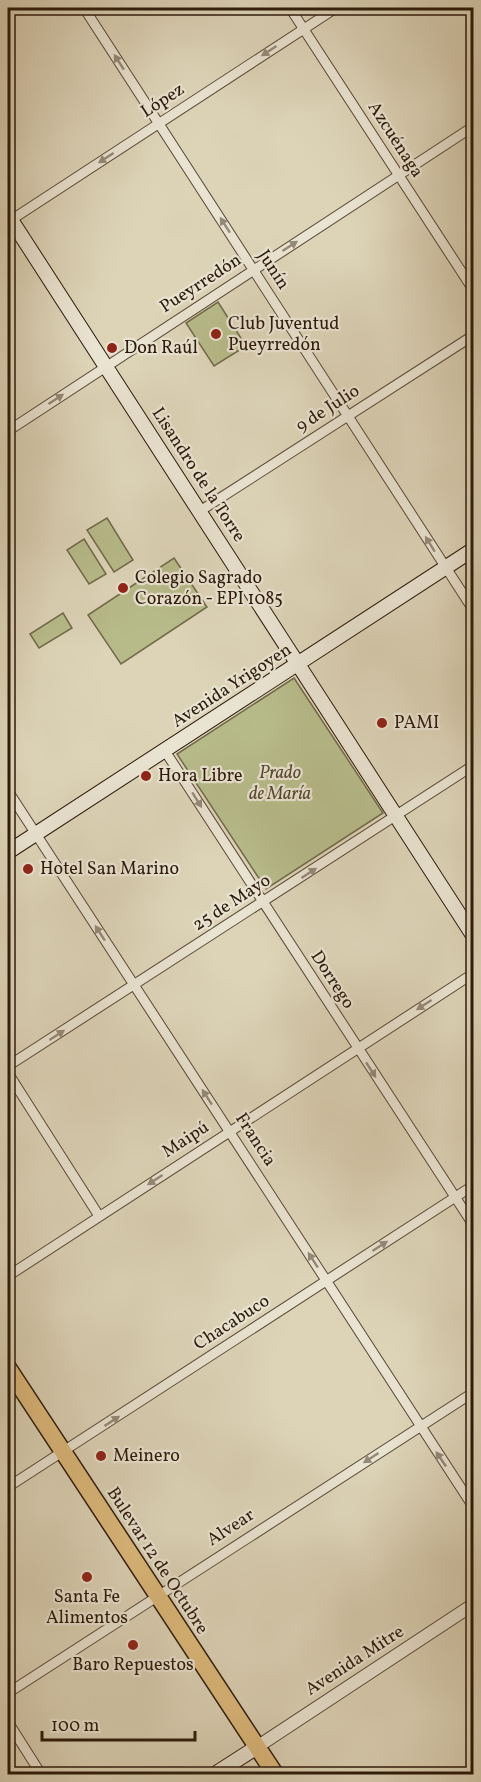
<svg xmlns="http://www.w3.org/2000/svg" width="481" height="1782" font-family="Vollkorn,serif">
<style>
.green{fill:#b7bb8a;stroke:#726a4a;stroke-width:1.5}
.lines{fill:none;stroke-linecap:round;stroke-linejoin:round}
.minor-casing{stroke:#584836;stroke-width:11}
.tertiary-casing{stroke:#584836;stroke-width:14}
.secondary-casing{stroke:#2c1a0b;stroke-width:16}
.trunk-casing{stroke:#2c1a0b;stroke-width:19}
.minor{stroke:#e9e3d1;stroke-width:9}
.tertiary{stroke:#e9e3d1;stroke-width:12}
.secondary{stroke:#e9e3d1;stroke-width:14}
.trunk{stroke:#deba7c;stroke-width:16}
.oneway{fill:#948978}
.poi-dot{fill:#8f2418;stroke:#e9e3d1;stroke-width:2}
.labels{text-anchor:middle;dominant-baseline:central;stroke-width:4.5;stroke-linejoin:round;paint-order:stroke}
.street-label{font-size:18px;fill:#2c1a0b;stroke:#e9e3d1}
.poi-label{font-size:18px;fill:#2c1a0b;stroke:#e9e3d1;text-anchor:start}
.park-label{font-size:18px;font-style:italic;fill:#564a31;stroke:#e9e3d1}
</style>
<rect width="100%" height="100%" fill="#ddd4b8"/>
<filter id="stains"><feTurbulence type="fractalNoise" baseFrequency=".00333" numOctaves="4"/><feColorMatrix values="0 0 0 0 .2 0 0 0 0 .09 0 0 0 0 .02 0 0 0 .5 -.17"/></filter>
<radialGradient id="worn" r=".72"><stop offset=".6" stop-color="#630" stop-opacity="0"/><stop offset="1" stop-color="#630" stop-opacity=".3"/></radialGradient>
<path class="green" d="M218 302 246 346 214 366 186 323Z
M107 518 133 560 114 572 87 530Z
M84 539 106 574 89 584 67 550Z
M174 558 207 607 121 664 88 615Z
M63 613 72 628 39 648 30 634Z
M294 678 383 813 266 889 177 754Z"/>
<g class="lines">
<g class="minor-casing">
<path id="minor" d="M84 8 474 611
M290 8 474 291
M8 222 336 8
M8 431 474 126
M200 511 474 335
M165 751 474 1226
M8 791 474 1508
M8 1066 474 765
M8 1073 99 1216
M8 1276 474 973
M8 1487 474 1185
M8 1693 474 1392
M8 1722 41 1774
M464 1774 474 1769"/>
</g>
<g class="tertiary-casing">
<path id="tertiary" d="M257 1747 474 1604"/>
</g>
<g class="secondary-casing">
<path id="secondary" d="M8 215 474 937
M8 852 474 549
M215 1774 257 1747"/>
</g>
<g class="trunk-casing">
<path id="trunk" d="M8 1368 275 1774"/>
</g>
<use href="#minor" class="minor"/>
<use href="#tertiary" class="tertiary"/>
<use href="#secondary" class="secondary"/>
<use href="#trunk" class="trunk"/>
</g>
<defs><path id="oneway-solid" d="M-6-.8H1V-3.2L6.5 0L1 3.2V.8H-6Z" transform="scale(1.5)"/></defs>
<g class="oneway">
<use href="#oneway-solid" transform="translate(269 51) rotate(147)"/>
<use href="#oneway-solid" transform="translate(119 62) rotate(-123)"/>
<use href="#oneway-solid" transform="translate(106 158) rotate(147)"/>
<use href="#oneway-solid" transform="translate(225 225) rotate(-123)"/>
<use href="#oneway-solid" transform="translate(290 246) rotate(-33)"/>
<use href="#oneway-solid" transform="translate(56 399) rotate(-33)"/>
<use href="#oneway-solid" transform="translate(430 544) rotate(-122)"/>
<use href="#oneway-solid" transform="translate(197 800) rotate(58)"/>
<use href="#oneway-solid" transform="translate(309 873) rotate(-33)"/>
<use href="#oneway-solid" transform="translate(100 933) rotate(-123)"/>
<use href="#oneway-solid" transform="translate(424 1005) rotate(147)"/>
<use href="#oneway-solid" transform="translate(57 1035) rotate(-33)"/>
<use href="#oneway-solid" transform="translate(371 1070) rotate(57)"/>
<use href="#oneway-solid" transform="translate(207 1097) rotate(-123)"/>
<use href="#oneway-solid" transform="translate(155 1180) rotate(147)"/>
<use href="#oneway-solid" transform="translate(380 1246) rotate(-33)"/>
<use href="#oneway-solid" transform="translate(313 1260) rotate(-123)"/>
<use href="#oneway-solid" transform="translate(112 1421) rotate(-33)"/>
<use href="#oneway-solid" transform="translate(371 1458) rotate(147)"/>
<use href="#oneway-solid" transform="translate(441 1459) rotate(-124)"/>
</g>
<g class="poi-dot">
<circle cx="216" cy="334" r="6"/>
<circle cx="112" cy="348" r="6"/>
<circle cx="123" cy="588" r="6"/>
<circle cx="382" cy="723" r="6"/>
<circle cx="146" cy="776" r="6"/>
<circle cx="28" cy="869" r="6"/>
<circle cx="101" cy="1456" r="6"/>
<circle cx="87" cy="1577" r="6"/>
<circle cx="133" cy="1645" r="6"/>
</g>
<g class="labels">
<g class="street-label">
<text transform="translate(163 101) rotate(-33)">López</text>
<text transform="translate(395 140) rotate(57)">Azcuénaga</text>
<text transform="translate(273 270) rotate(57)">Junín</text>
<text transform="translate(201 284) rotate(-33)">Pueyrredón</text>
<text transform="translate(328 409) rotate(-33)">9 de Julio</text>
<text transform="translate(198 475) rotate(57)">Lisandro de la Torre</text>
<text transform="translate(232 686) rotate(-33)">Avenida Yrigoyen</text>
<text transform="translate(232 903) rotate(-33)">25 de Mayo</text>
<text transform="translate(332 980) rotate(57)">Dorrego</text>
<text transform="translate(186 1140) rotate(-33)">Maipú</text>
<text transform="translate(255 1140) rotate(57)">Francia</text>
<text transform="translate(232 1323) rotate(-33)">Chacabuco</text>
<text transform="translate(231 1528) rotate(-33)">Alvear</text>
<text transform="translate(157 1561) rotate(57)">Bulevar 12 de Octubre</text>
<text transform="translate(355 1661) rotate(-33)">Avenida Mitre</text>
</g>
<g class="poi-label">
<text x="228" y="324">Club Juventud<tspan x="228" dy="21">Pueyrredón</tspan></text>
<text x="124" y="348">Don Raúl</text>
<text x="135" y="578">Colegio Sagrado<tspan x="135" dy="21">Corazón - EPI 1085</tspan></text>
<text x="394" y="723">PAMI</text>
<text x="158" y="776">Hora Libre</text>
<text x="40" y="869">Hotel San Marino</text>
<text x="113" y="1456">Meinero</text>
<text x="87" y="1597" text-anchor="middle">Santa Fe<tspan x="87" dy="21">Alimentos</tspan></text>
<text x="133" y="1665" text-anchor="middle">Baro Repuestos</text>
</g>
<g class="park-label">
<text x="280" y="773">Prado<tspan x="280" dy="21">de María</tspan></text>
</g>
</g>
<rect width="481" height="1782" fill="none" stroke="#ddd4b8" stroke-width="30"/>
<rect x="9" y="9" width="463" height="1764" fill="none" stroke="#2c1a0b" stroke-width="3"/>
<rect x="15" y="15" width="451" height="1752" fill="none" stroke="#2c1a0b" stroke-width="1.5"/>
<path d="M42 1731v9h153v-9" fill="none" stroke="#2c1a0b" stroke-width="3"/>
<text x="51" y="1731" font-size="18" fill="#2c1a0b" stroke="#e9e3d1" stroke-width="4.5" paint-order="stroke">100 m</text>
<rect width="100%" height="100%" filter="url(#stains)"/>
<rect width="100%" height="100%" fill="url(#worn)"/>
</svg>
